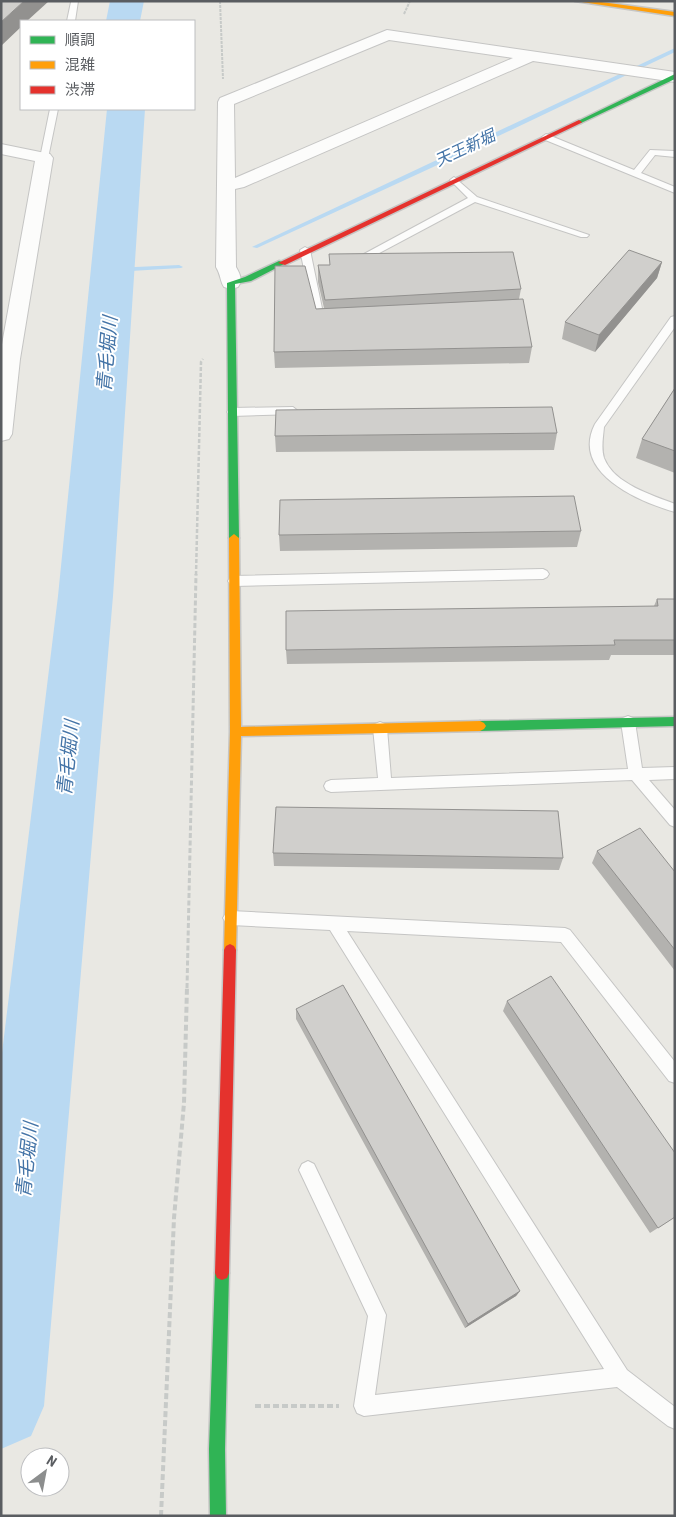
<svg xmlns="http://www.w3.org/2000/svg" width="676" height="1517" font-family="'Roboto Condensed','Noto Sans JP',sans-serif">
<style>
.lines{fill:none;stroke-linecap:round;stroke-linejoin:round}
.stream{fill:#b9d9f2;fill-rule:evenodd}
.river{fill:#b9d9f2;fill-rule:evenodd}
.lane-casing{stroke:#c5c5c4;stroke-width:2}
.street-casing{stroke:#c5c5c4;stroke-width:2}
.fast-casing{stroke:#c6c6c5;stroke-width:3}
.slow-casing{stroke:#c6c6c5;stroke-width:3}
.jam-casing{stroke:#c6c6c5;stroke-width:3}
.path-far3{stroke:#c7cac8;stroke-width:2;stroke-dasharray:3 1;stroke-linecap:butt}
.path-far2{stroke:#c7cac8;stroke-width:2.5;stroke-dasharray:4 2;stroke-linecap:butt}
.path-far1{stroke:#c7cac8;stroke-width:3;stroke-dasharray:5 2.5;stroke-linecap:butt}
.path{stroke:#c7cac8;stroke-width:4;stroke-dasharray:6 3;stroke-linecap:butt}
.lane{fill:#fcfcfb;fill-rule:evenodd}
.street{fill:#fcfcfb;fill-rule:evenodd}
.fast{fill:#30b455;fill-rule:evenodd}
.slow{fill:#ff9f0a;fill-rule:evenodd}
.jam{fill:#e5322d;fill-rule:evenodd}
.wall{fill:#b3b2af}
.shaded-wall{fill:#92918f}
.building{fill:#d0cfcc;stroke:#92918f}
.labels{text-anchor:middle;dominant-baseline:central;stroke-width:4;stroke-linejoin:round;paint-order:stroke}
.far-water-label{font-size:16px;font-style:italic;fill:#4474a7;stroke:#fff}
.water-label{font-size:19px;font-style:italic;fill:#4474a7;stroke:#fff}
</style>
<rect width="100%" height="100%" fill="#e9e8e3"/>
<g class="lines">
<path class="stream" d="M675 48V52L431 168 257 248 252 247Z
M179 265 183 267 181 268 114 272 110 270 114 268Z"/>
<path class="river" d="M110 1H144L140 21H106Z
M107 109H145L113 596 44 1406 31 1436 1 1449V1061L58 596Z"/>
<g class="lane-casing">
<path id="lane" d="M78 1 75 21H67L71 2Z
M50 109H58L48 158 44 161 40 158Z
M546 134 634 170 650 150 675 151V157L655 155 641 173 675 187V193L543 139 542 137Z
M454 177 477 197 589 235 587 237H581L475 202 370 258H364V254L468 198 450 180Z
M305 247 310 250 324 318 330 319V323L320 324 315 321 300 250Z
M675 316V327L604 427C603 438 601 448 604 458 614 484 652 495 675 504V512C640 502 570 473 595 424L671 317Z
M293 407 298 411 297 414 232 416 227 412 232 408Z
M543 569 547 571 549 574 547 577 543 579 234 586 230 584 228 581 230 578 234 576Z
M628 716 633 718 635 722 642 768 675 767V779L649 780 675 810V827L670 825 632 780 331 792 326 790 324 786 326 782 331 780 378 778 373 728 375 724 380 722 385 724 387 728 391 778 628 769 621 722 623 718Z
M231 911 565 928 570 930 675 1062V1083L669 1081 561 942 347 931 627 1370 675 1407V1429L668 1426 617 1387 364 1416 357 1413 354 1406 368 1316 299 1170 302 1164 308 1161 314 1164 386 1315 375 1395 604 1369 330 930 231 925 226 923 223 918 226 913Z"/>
</g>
<g class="street-casing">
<path id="street" d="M387 30 675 72V82L533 61 244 187 235 189 236 267C240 274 243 280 238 287L231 289 224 287C220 281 221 275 216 267L218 102 220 98ZM389 40 513 58 235 178 234 104Z
M1 144 50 154 53 158 20 359 12 434 9 439 1 441V350L35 161 1 154Z"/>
</g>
<g class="fast-casing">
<path id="fast" d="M675 74V79L581 123 576 122Z
M279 261 286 263 251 281 235 284 239 538 234 542 229 538 227 283 245 277Z
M675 717V726L480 731 476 729 474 726 476 723 480 721Z
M222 1266 227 1268 229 1273 225 1449 226 1516H210L209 1449 215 1273 217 1268Z"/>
</g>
<g class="slow-casing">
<path id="slow" d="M575 1H594L675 12V16Z
M234 534 239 538 241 727 480 721 484 723 486 726 484 729 480 731 241 736 236 950 234 954 230 956 226 954 224 950 230 732 229 538Z"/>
</g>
<g class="jam-casing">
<path id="jam" d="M579 120 582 122 581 123 285 265 278 263Z
M230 944 234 946 236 950 229 1273 227 1278 222 1280 217 1278 215 1273 224 950 226 946Z"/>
</g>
<path class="path-far3" d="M220 1 223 79
M404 14 410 1"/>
<path class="path-far2" d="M196 575 201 362 203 359"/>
<path class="path-far1" d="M187 988 196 574"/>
<path class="path" d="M255 1406H339
M161 1516 174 1218 184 1103 187 987"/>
<use href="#lane" class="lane"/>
<use href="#street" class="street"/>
<use href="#fast" class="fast"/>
<use href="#slow" class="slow"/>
<use href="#jam" class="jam"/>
</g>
<path class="wall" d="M662 262 657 278 595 352 562 339 565 322Z
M318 265 521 289 519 299 532 347 529 363 275 368 274 352 316 309 324 308 318 282Z
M675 388V473L636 458 642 439Z
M557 433 554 450 276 452 275 436Z
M581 531 577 547 280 551 279 535Z
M657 599H675V655H611L609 660 287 664 286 650 654 606Z
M597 851 675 872V971L592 863Z
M273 853 563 858 559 870 274 866Z
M507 1001 675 1217 650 1233 503 1011Z
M296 1009 520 1291 516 1296 465 1328 296 1019Z"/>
<path class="shaded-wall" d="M24 1H49L27 21H21V27L1 46V22Z
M662 262 657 278 595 352 599 335Z
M520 1291 516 1296 465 1328 468 1324Z"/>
<path class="building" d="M1 1H24L1 22Z
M629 250 662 262 599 335 565 322Z
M513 252 521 289 325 300 318 265H330L329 254Z
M275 266H305L316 309 523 299 532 347 274 352Z
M675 388V451L642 439Z
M552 407 557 433 275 436 276 410Z
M574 496 581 531 279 535 280 500Z
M657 599H675V640H614L615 645 286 650V611L658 606Z
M276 807 558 811 563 858 273 853Z
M640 828 675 872V950L597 851Z
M551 976 675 1153V1217L658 1228 507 1001Z
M343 985 520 1291 468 1324 296 1009Z"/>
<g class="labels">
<g class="far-water-label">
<text transform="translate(465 148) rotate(-25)">天王新堀</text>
</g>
<g class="water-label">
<text transform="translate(107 354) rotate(-85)">青毛堀川</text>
<text transform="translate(68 758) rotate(-84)">青毛堀川</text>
<text transform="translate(27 1160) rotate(-84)">青毛堀川</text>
</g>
</g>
<rect width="676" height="1517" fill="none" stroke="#5a5d61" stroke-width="5"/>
<rect x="20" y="20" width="175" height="90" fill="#ffffff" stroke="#bdbec0"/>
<rect x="30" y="36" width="25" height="8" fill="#30b455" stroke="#bdbec0"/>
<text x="65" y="45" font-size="15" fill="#5a5d61">順調</text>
<rect x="30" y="61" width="25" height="8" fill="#ff9f0a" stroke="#bdbec0"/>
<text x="65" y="70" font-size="15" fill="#5a5d61">混雑</text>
<rect x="30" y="86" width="25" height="8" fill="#e5322d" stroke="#bdbec0"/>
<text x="65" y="95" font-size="15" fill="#5a5d61">渋滞</text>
<g transform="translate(45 1472) rotate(32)"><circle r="24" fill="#ffffff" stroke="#bdbec0"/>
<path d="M0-4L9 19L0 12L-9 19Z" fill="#8c8e8e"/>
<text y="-8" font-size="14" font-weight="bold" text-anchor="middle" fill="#5a5d61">N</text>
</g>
</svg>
